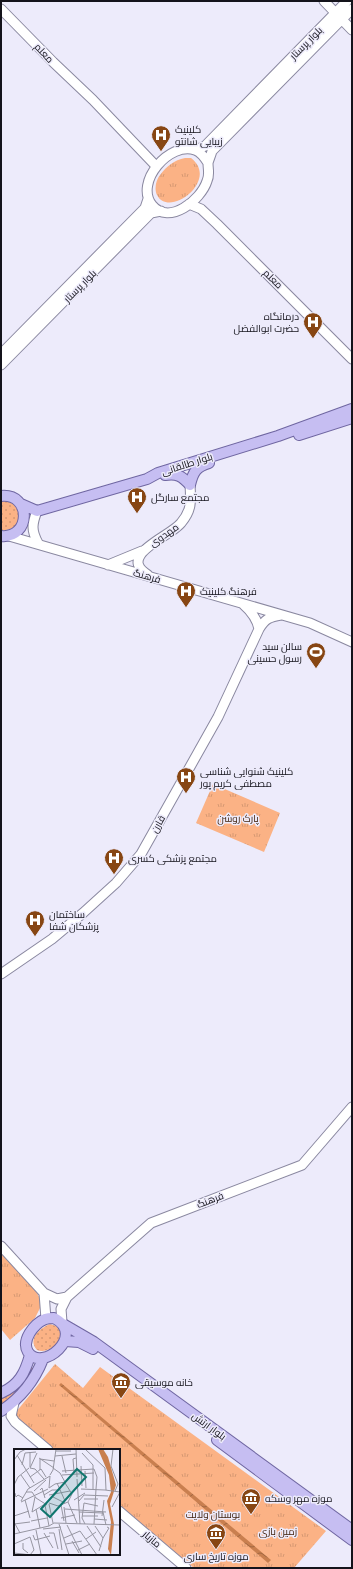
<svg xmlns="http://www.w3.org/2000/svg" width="353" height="1569" font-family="'Archivo Narrow',Cairo,sans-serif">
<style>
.grass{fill:url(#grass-dots)}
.park{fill:url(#park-tufts)}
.water{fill:url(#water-waves)}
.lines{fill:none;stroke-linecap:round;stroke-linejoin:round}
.secondary-casing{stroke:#8a88a0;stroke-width:11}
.primary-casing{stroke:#6f66a1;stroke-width:12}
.secondary{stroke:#fff;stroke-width:9}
.primary{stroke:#c6bef2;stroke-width:10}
.labels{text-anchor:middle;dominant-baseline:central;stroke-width:3;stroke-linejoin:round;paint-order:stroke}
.street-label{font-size:10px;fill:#14131b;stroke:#edebfb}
.poi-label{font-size:10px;fill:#14131b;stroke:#edebfb;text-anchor:start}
.park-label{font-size:10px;fill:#42240f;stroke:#edebfb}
.inset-road{fill:none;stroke:#9695a1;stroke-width:1}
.view{fill:#0f766e;fill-opacity:0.15;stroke:#0f766e;stroke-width:2}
.inset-edge{fill:none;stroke:#14131b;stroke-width:2}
</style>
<defs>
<pattern id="grass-dots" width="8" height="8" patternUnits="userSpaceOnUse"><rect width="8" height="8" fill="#fbb285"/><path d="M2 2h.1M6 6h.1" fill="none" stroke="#d69872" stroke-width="1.8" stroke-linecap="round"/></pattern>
<pattern id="park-tufts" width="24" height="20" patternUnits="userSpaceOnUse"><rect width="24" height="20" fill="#fbb285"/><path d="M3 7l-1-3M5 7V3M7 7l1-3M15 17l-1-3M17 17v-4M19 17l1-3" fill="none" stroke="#d69872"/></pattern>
<pattern id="water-waves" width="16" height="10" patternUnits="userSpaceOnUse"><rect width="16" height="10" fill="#c97f4f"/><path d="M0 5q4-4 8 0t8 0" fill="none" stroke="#a26741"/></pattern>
</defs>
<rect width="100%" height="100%" fill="#edebfb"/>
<path class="grass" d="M1 501C26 500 24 533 1 530Z
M50 1324 56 1326 60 1331C62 1344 48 1354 37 1350 27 1339 40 1328 50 1324Z
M31 1368H33L36 1372 1 1408V1395Z"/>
<path class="park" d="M185 158H191C220 180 169 219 157 195 154 189 156 180 160 175 167 166 174 160 185 158Z
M213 784 280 813 264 852 196 823Z
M1 1251 36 1291 40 1299V1308L35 1318 10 1340 1 1329Z
M55 1364 83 1388 100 1367 326 1531 294 1568H194L119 1505V1450H53L18 1421 16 1412Z"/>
<path class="water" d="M61 1383 271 1560 268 1563 59 1385Z"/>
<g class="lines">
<g class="secondary-casing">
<path id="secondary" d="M324 1 352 30
M1 9 53 62 93 100 156 166
M195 150 205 146 347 1
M208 163C205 158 201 152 195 150 170 141 134 182 152 205 169 226 201 200 207 181 210 175 208 170 208 163 209 159 211 155 212 151L352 9
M189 204 201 209 217 224 352 359
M1 354 145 208 148 199
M1 365 151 213 161 211
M37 511C32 524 31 530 38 543
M9 536 310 623 352 642
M108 565 142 551
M148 575C116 555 170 537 181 523 192 510 191 501 190 485
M243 604C251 611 257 618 259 629
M1 974 52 939 83 913 116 883 141 854 218 717 259 629C265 619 269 617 281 615
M1 1246 44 1293 46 1319
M44 1293 57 1299 67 1297
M62 1322 61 1309 67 1297 151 1223 302 1165 352 1107
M14 1403 11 1416 15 1422 48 1450
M119 1511 186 1568"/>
</g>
<g class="primary-casing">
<path id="primary" d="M299 435 352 418
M165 475C177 473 182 476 190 485
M190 485C193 472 196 467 209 463
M1 496C32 493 31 539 1 536
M21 504 37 511 147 479 158 473 278 436 352 409
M54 1318C87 1335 42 1373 28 1352 21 1340 34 1324 45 1319 48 1318 51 1318 54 1318Z
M63 1324 94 1342 352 1530
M65 1341 79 1342 93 1349
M1 1393C19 1385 25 1373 30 1355
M1 1411C21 1398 34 1382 43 1359
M217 1440 352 1540"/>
</g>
<use href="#secondary" class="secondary"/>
<use href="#primary" class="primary"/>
</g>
<defs>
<g id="hospital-pin" transform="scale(1)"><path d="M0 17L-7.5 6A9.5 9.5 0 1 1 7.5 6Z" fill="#874613" stroke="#edebfb"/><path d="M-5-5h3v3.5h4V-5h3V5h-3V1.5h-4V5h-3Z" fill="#fff"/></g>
<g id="stadium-pin" transform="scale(1)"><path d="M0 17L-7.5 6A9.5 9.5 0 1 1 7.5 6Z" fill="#874613" stroke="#edebfb"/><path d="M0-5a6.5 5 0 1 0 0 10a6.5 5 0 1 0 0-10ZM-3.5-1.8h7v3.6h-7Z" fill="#fff"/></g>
<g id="museum-pin" transform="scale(1)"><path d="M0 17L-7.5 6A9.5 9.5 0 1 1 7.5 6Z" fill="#874613" stroke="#edebfb"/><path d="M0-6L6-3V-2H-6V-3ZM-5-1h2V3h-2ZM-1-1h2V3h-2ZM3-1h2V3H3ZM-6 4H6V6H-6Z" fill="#fff"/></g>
</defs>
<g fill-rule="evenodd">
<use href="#hospital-pin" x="161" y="135"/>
<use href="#hospital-pin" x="313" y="322"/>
<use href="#hospital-pin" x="137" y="497"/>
<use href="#hospital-pin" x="186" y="591"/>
<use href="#stadium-pin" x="316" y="652"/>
<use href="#hospital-pin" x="186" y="777"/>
<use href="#hospital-pin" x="114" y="858"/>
<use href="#hospital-pin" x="35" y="920"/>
<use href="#museum-pin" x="121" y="1382"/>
<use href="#museum-pin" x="251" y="1498"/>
<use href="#museum-pin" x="216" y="1533"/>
</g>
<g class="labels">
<g class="street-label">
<text transform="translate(306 43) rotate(-45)">بلوار پرستار</text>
<text transform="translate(44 53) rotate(46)">معلم</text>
<text transform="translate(273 279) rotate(45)">معلم</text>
<text transform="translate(80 286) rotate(-45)">بلوار پرستار</text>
<text transform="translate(187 464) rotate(-18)">بلوار طالقانی</text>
<text transform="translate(164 535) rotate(-35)">مهدوی</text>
<text transform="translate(147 576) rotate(16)">فرهنگ</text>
<text transform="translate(158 824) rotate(-60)">قارن</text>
<text transform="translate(210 1200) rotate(-21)">فرهنگ</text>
<text transform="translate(209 1426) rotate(36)">بلوار ارتش</text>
<text transform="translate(152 1539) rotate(41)">مازیار</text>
</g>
<g class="poi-label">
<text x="175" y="129">کلینیک<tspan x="175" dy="12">زیبایی شانتو</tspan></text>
<text x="299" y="316" text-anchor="end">درمانگاه<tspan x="299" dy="12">حضرت ابوالفضل</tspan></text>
<text x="151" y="497">مجتمع سارگل</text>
<text x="200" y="591">فرهنگ کلینیک</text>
<text x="302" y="646" text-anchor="end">سالن سید<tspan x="302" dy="12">رسول حسینی</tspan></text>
<text x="200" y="771">کلینیک شنوایی شناسی<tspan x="200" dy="12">مصطفی کریم پور</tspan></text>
<text x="128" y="858">مجتمع پزشکی کسری</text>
<text x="49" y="914">ساختمان<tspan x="49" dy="12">پزشکان شفا</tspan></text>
<text x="135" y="1382">خانه موسیقی</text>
<text x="265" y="1498">موزه مهر وسکه</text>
<text x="216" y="1556" text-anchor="middle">موزه تاریخ ساری</text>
</g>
<g class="park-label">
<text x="238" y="818">پارک روشن</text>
<text x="213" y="1514">بوستان ولایت</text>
<text x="278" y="1531">زمین بازی</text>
</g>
</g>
<g transform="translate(14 1449)">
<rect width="106" height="106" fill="#edebfb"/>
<path d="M84 0H89L94 8 102 36 96 55 100 75 97 106 94 100 97 73 93 52 97 43 95 26Z" fill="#c97f4f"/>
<path class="inset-road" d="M62 0 63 28M71 0 91 19 92 41M99 0 97 17 104 35 101 42M42 2H57M68 4 79 16V40M3 6 20 34M41 7 62 5M48 7 52 24M25 9 40 19M0 11 6 3 12 0M8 16 11 4 22 3M67 17 68 37M16 18V3M16 19 21 20 30 30M16 19 23 4M39 19 46 24 51 33M26 21V10L40 12M48 22 80 20 83 28 82 40M71 22 72 39M60 23 59 10 62 9M7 26 16 39M36 26 39 21 42 0M48 26 80 24M16 28 27 20 32 28M63 30 66 75M43 34 51 52M0 36 4 28 15 19M35 39 41 35 51 33M35 39 36 27M67 40 91 41M26 41 28 39 31 49M91 41 106 43M20 42 32 31M12 43H18L22 49 33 56M1 44 2 48 4 46 9 49M30 46 38 41H46M35 46 56 42M39 48 51 54M70 50H84M11 51 16 69M60 51 71 44M7 52 14 40 36 27M65 52 70 46 94 47M7 53 34 40M54 53 63 74M35 54 44 57 54 53 58 45 51 34M70 54 68 69 71 75M70 54 84 57M35 55 39 74M31 56 35 77M47 56 50 72M50 58 52 74M98 58 106 43M22 60 26 79M51 60 92 63M18 63 21 48M18 63 31 55M65 63 89 64M89 63 92 76M0 67 15 62M68 67H84M88 67 90 51M47 69 61 66M80 70 93 71M17 72 33 69M0 73 6 84M0 75 16 73M45 75 55 106M80 75 82 40M53 76 68 106M35 77 40 74 106 76M73 77 87 98M81 77 89 89M29 80 47 78M45 80 48 101M22 81 27 105 23 106M66 82 83 106M30 84 39 99M35 84H40L44 100M0 85 35 77M19 86 21 91 36 87M50 89 66 82M89 89 95 79 93 78M72 90 82 83M58 92 65 104M9 94V100L14 104M0 95 16 88M52 95 68 92M64 101 76 95M85 102 89 89M0 104 17 106M16 106 20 101 16 88"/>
<path class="view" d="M63 20 72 28 36 68 27 60Z"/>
<rect width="106" height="106" class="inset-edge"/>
</g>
<rect width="353" height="1569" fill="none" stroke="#14131b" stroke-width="4"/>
</svg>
